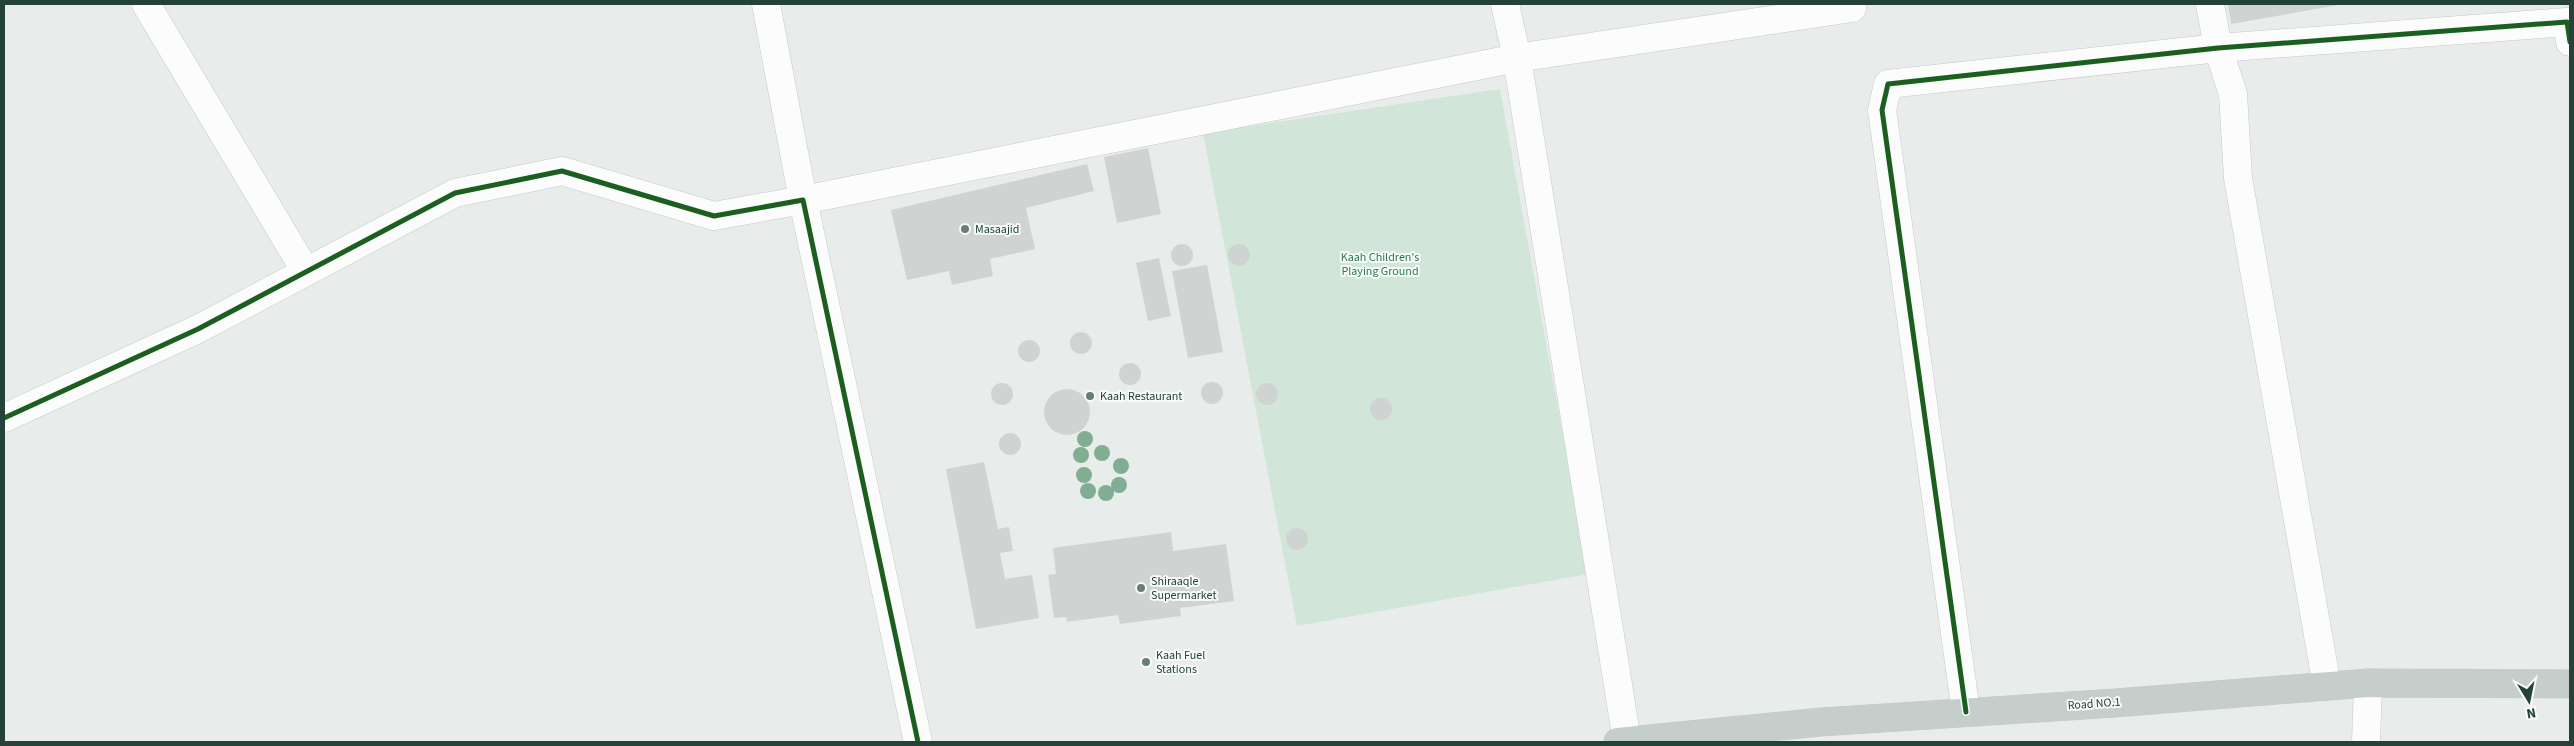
<svg xmlns="http://www.w3.org/2000/svg" width="2574" height="746" font-family="'Source Sans 3',sans-serif">
<style>
.green{fill:#d1e6d8}
.building{fill:#cfd4d2}
.lines{fill:none;stroke-linecap:round;stroke-linejoin:round}
.minor-casing{stroke:#c5cac8;stroke-width:29}
.trunk-casing{stroke:#c3ccc9;stroke-width:29}
.minor{stroke:#fcfcfc;stroke-width:28}
.trunk{stroke:#c6cecc;stroke-width:28}
.cycleway-casing{stroke:#f7fbf9;stroke-width:8}
.cycleway{stroke:#1b5e20;stroke-width:5}
.tree{fill:#81ae93}
.poi-dot{fill:#697e78;stroke:#f7fbf9;stroke-width:2}
.labels{text-anchor:middle;dominant-baseline:central;stroke-width:4;stroke-linejoin:round;paint-order:stroke}
.poi-label{font-size:12px;fill:#24423a;stroke:#f7fbf9;text-anchor:start}
.park-label{font-size:12px;fill:#2d7a4b;stroke:#f7fbf9}
.street-label{font-size:12px;fill:#24423a;stroke:#f7fbf9}
</style>
<rect width="100%" height="100%" fill="#e8edeb"/>
<path class="green" d="M1500 89 1588 574 1297 626 1203 133Z"/>
<path class="building" d="M2228 4H2338L2339 5 2231 24Z
M1148 148 1161 214 1117 223 1104 157Z
M1087 164 1094 191 1026 208 1035 249 990 259 993 276 952 285 949 271 907 280 891 210Z
M1171 255a11 11 0 1 1 22 0a11 11 0 1 1-22 0Z
M1228 255a11 11 0 1 1 22 0a11 11 0 1 1-22 0Z
M1159 258 1171 316 1148 321 1136 263Z
M1207 265 1223 352 1188 358 1172 271Z
M1070 343a11 11 0 1 1 22 0a11 11 0 1 1-22 0Z
M1018 351a11 11 0 1 1 22 0a11 11 0 1 1-22 0Z
M1119 374a11 11 0 1 1 22 0a11 11 0 1 1-22 0Z
M1201 393a11 11 0 1 1 22 0a11 11 0 1 1-22 0Z
M1256 394a11 11 0 1 1 22 0a11 11 0 1 1-22 0Z
M991 394a11 11 0 1 1 22 0a11 11 0 1 1-22 0Z
M1044 412a23 23 0 1 1 46 0a23 23 0 1 1-46 0Z
M1370 409a11 11 0 1 1 22 0a11 11 0 1 1-22 0Z
M999 444a11 11 0 1 1 22 0a11 11 0 1 1-22 0Z
M984 462 998 529 1009 527 1013 551 1000 553 1005 579 1032 575 1039 618 976 629 946 469Z
M1286 539a11 11 0 1 1 22 0a11 11 0 1 1-22 0Z
M1171 532 1173 551 1226 544 1234 601 1180 608 1181 616 1120 624 1118 615 1067 622 1066 617 1054 618 1048 575 1056 574 1053 548Z"/>
<g class="lines">
<g class="minor-casing">
<path id="minor" d="M146 4 306 272
M766 4 803 200 1517 58 1852 8V4
M1505 4 1517 58 1627 741
M2210 4 2218 48 2233 94 2238 178 2327 686
M4 418 198 329 455 193 562 171 714 216 803 200 918 742
M1966 712 1882 110 1888 84 2218 48 2567 22 2570 42
M2366 742 2368 683"/>
</g>
<g class="trunk-casing">
<path id="trunk" d="M1618 742 1821 722 2115 703 2368 683 2570 684"/>
</g>
<use href="#minor" class="minor"/>
<use href="#trunk" class="trunk"/>
<g class="cycleway-casing">
<path id="cycleway" d="M4 418 198 329 455 193 562 171 714 216 803 200 918 742
M1966 712 1882 110 1888 84 2218 48 2567 22 2570 42"/>
</g>
<use href="#cycleway" class="cycleway"/>
</g>
<g class="tree">
<circle cx="1085" cy="439" r="8"/>
<circle cx="1102" cy="453" r="8"/>
<circle cx="1081" cy="455" r="8"/>
<circle cx="1121" cy="466" r="8"/>
<circle cx="1084" cy="475" r="8"/>
<circle cx="1119" cy="485" r="8"/>
<circle cx="1088" cy="491" r="8"/>
<circle cx="1106" cy="493" r="8"/>
</g>
<g class="poi-dot">
<circle cx="965" cy="229" r="5"/>
<circle cx="1090" cy="396" r="5"/>
<circle cx="1141" cy="588" r="5"/>
<circle cx="1146" cy="662" r="5"/>
</g>
<g class="labels">
<g class="poi-label">
<text x="975" y="229">Masaajid</text>
<text x="1100" y="396">Kaah Restaurant</text>
<text x="1151" y="581">Shiraaqle<tspan x="1151" dy="14">Supermarket</tspan></text>
<text x="1156" y="655">Kaah Fuel<tspan x="1156" dy="14">Stations</tspan></text>
</g>
<g class="park-label">
<text x="1380" y="257">Kaah Children's<tspan x="1380" dy="14">Playing Ground</tspan></text>
</g>
<g class="street-label">
<text transform="translate(2094 704) rotate(-4)">Road NO.1</text>
</g>
</g>
<rect width="2574" height="746" fill="none" stroke="#24423a" stroke-width="10"/>
<g transform="translate(2529 701) rotate(170)" stroke="#f7fbf9" stroke-width="4" paint-order="stroke">
<path d="M0-4L9 19L0 12L-9 19Z" fill="#24423a"/>
<text y="-8" font-size="14" font-weight="bold" text-anchor="middle" fill="#24423a">N</text>
</g>
</svg>
